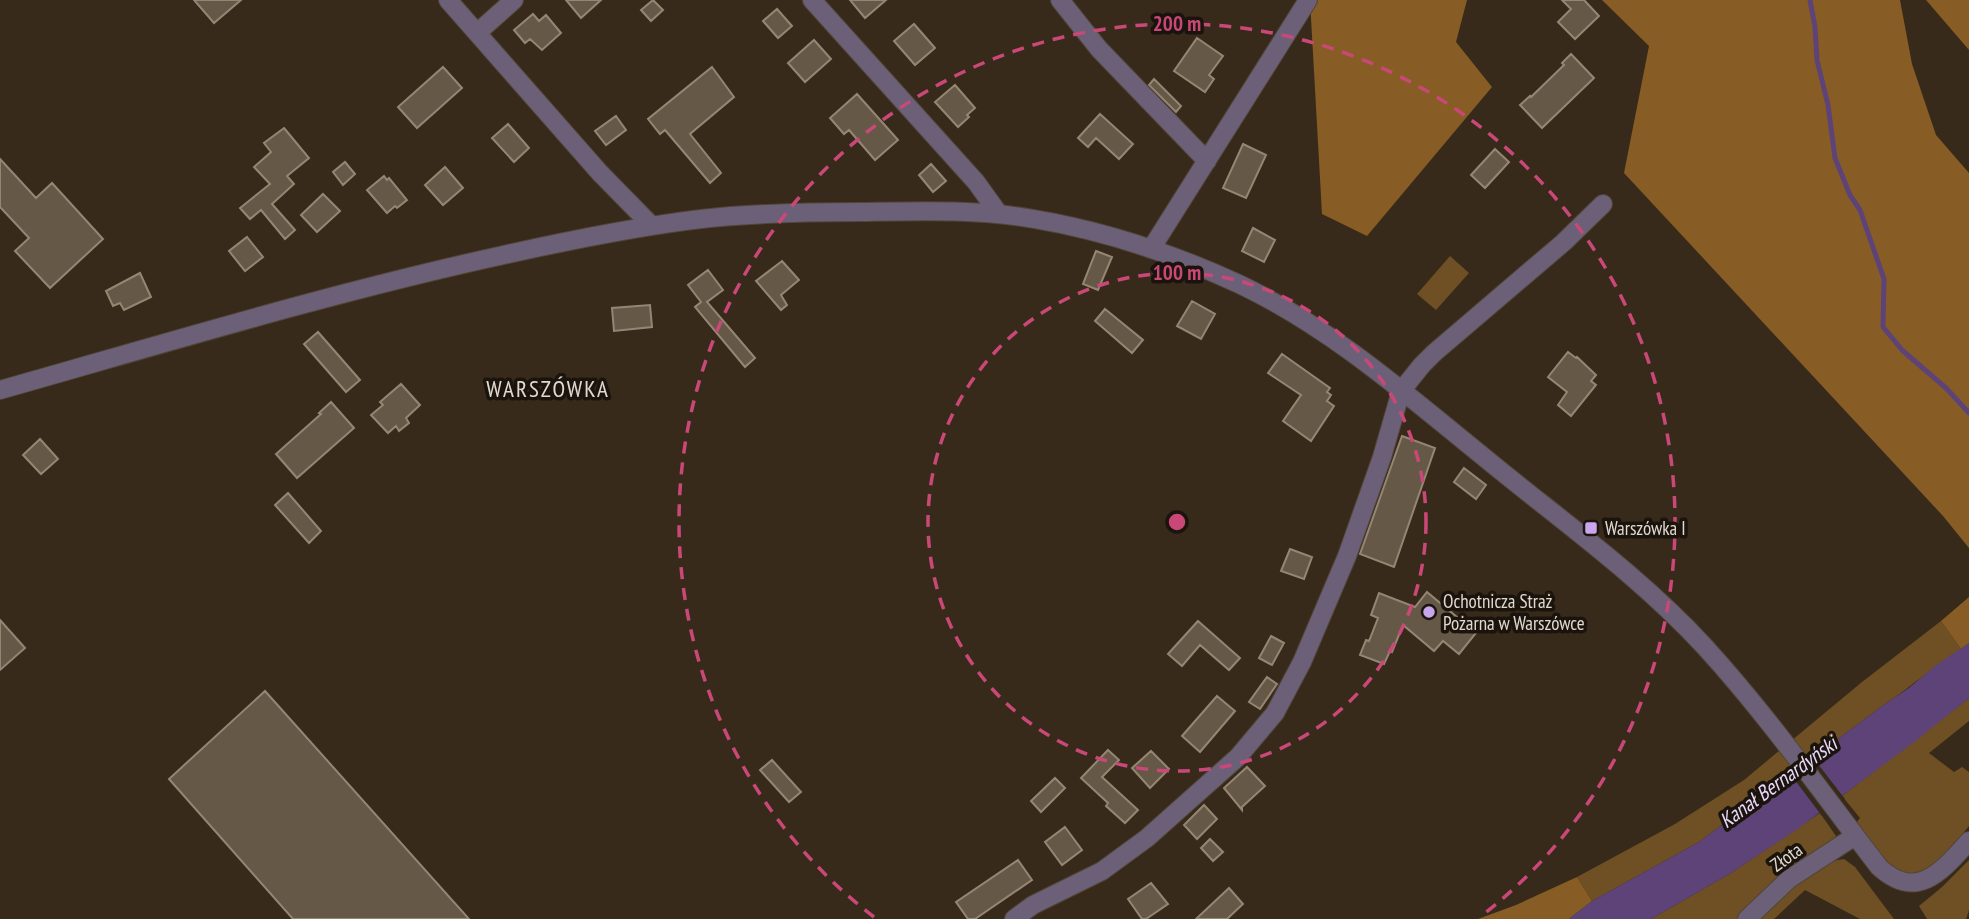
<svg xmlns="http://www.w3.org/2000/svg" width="1969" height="919" font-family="'PT Sans Narrow',sans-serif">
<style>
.green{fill:#6f4f24}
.forest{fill:#875d25}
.water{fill:#5e4378}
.pier{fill:#372a1b}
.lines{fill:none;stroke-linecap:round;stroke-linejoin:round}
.stream{stroke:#5e4378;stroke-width:5}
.building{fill:#665847;stroke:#958674;stroke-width:2}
.minor-casing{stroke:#524638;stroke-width:20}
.minor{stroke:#6c6079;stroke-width:18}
.ring{fill:none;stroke:#ca4878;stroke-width:3.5;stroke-dasharray:12 9}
.poi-dot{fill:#c9a5ee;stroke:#1a140d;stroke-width:2.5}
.labels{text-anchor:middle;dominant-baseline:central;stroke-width:7;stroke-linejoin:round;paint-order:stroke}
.poi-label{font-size:19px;fill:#e1d9d0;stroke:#1a140d;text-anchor:start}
.street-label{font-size:19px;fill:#e1d9d0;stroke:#1a140d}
.water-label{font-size:21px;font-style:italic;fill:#e9d9fb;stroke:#1a140d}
.quarter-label{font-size:23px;letter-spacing:2px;fill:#e1d9d0;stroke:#1a140d}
.centre{fill:#ca4878;stroke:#1a140d;stroke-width:3.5}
.ring-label{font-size:21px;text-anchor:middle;font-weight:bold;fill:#ca4878;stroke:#1a140d;stroke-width:7;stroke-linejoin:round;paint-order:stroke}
</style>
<rect width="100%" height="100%" fill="#372a1b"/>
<path class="green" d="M1450 256 1469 273 1436 310 1417 294Z
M1941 621 1961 649C1934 666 1911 687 1885 704L1699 842 1592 901 1577 877 1675 824 1744 780 1862 682Z
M1969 698V721L1929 753 1954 772 1962 767 1969 772V826C1954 845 1923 888 1895 869 1879 859 1868 837 1857 822L1860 818 1842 796Z
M1820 813 1836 836 1835 842 1738 919H1651L1731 873Z
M1844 859 1855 867 1894 919H1860L1805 890 1774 919H1756L1779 896 1826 862Z
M1969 860V910L1966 919H1927L1919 906 1942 887Z"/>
<path class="forest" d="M1310 0H1467L1456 42 1492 87 1367 236 1322 214Z
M1602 0H1900L1912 64 1936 135 1969 173V548L1943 516 1624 173 1649 46Z
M1926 0H1969V50Z
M1969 597V643L1961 649 1941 621Z
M1577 877 1592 901 1569 919H1478L1516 905Z"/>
<path class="water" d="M1969 643V698L1918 739 1799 828 1731 873 1651 919H1569L1592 901 1699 842 1885 704 1909 688 1935 666Z"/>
<path class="pier" d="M1811 755 1845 799 1822 816 1788 771Z"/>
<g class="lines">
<path class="stream" d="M1810 0 1815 27 1817 60 1828 105 1835 158 1850 195 1860 210 1884 279 1883 327 1903 351 1946 388 1969 413"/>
</g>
<path class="building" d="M194 0H241L214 23Z
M566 0H601L581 18Z
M653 0 663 10 651 21 641 10Z
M850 0H886L865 18Z
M1562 0H1584L1599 16 1575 39 1558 22 1571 9Z
M777 9 792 26 778 38 763 21Z
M533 14 539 21 546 15 561 33 542 50 530 39 525 43 514 30Z
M914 24 935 48 915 65 894 41Z
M1197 38 1223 56 1209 75 1214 79 1205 92 1174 71Z
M814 40 831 59 805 82 788 63Z
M1571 54 1594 78 1542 128 1520 105 1530 96 1531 97 1564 65 1562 63Z
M443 67 462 88 417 128 398 107Z
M712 67 734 97 690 134 721 173 710 183 665 130 660 134 648 119Z
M1154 79 1181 106 1176 112 1149 85Z
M955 85 975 108 967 115 969 117 958 127 935 102Z
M857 94 898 140 875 160 849 130 844 134 830 118Z
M1100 114 1133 144 1119 159 1096 138 1088 147 1078 138Z
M616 116 626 130 606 145 595 131Z
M508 124 529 148 514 162 492 138Z
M284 128 309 158 287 176 294 184 272 204 295 230 285 239 261 210 250 219 240 208 270 184 254 167 271 152 264 143Z
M1243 144 1266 155 1246 198 1223 188Z
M1495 149 1509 162 1485 188 1471 175Z
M0 159 36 198 52 183 103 239 50 288 15 251 29 238 0 207Z
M345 162 355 174 343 185 333 172Z
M931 164 946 181 933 192 919 175Z
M445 167 463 188 443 205 425 185Z
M384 176 387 180 389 178 407 200 397 208 395 206 387 213 367 190Z
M323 194 340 211 317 232 301 215Z
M1253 228 1275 240 1264 262 1242 251Z
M247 237 263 257 245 271 229 251Z
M1096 251 1112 257 1098 290 1083 284Z
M782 261 799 280 781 295 787 305 781 310 756 281Z
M708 270 723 290 707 302 755 358 745 367 695 307 701 302 688 285Z
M140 273 151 297 124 310 120 303 113 306 106 291Z
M1192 301 1215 314 1201 339 1177 326Z
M650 305 652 327 614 331 612 308Z
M1105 309 1143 340 1132 353 1095 321Z
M318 332 360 380 346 392 304 344Z
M1568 352 1576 358 1577 357 1596 375 1591 381 1596 385 1571 416 1558 405 1567 392 1548 377Z
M1282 354 1330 388 1327 392 1331 395 1327 401 1334 406 1311 441 1283 421 1301 395 1268 373Z
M401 384 420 405 406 418 409 423 399 431 396 426 388 433 371 415 383 405 380 402Z
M331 402 354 428 297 478 276 454 321 414 319 413Z
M1402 436 1435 448 1394 567 1360 554Z
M40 439 58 459 41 474 23 455Z
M1464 468 1486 485 1476 499 1454 482Z
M288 493 321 531 309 543 275 505Z
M1290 549 1312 557 1304 579 1281 571Z
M1427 592 1476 633 1459 654 1443 641 1434 651 1403 625 1392 652 1390 651 1384 664 1360 655 1366 640 1369 641 1378 618 1371 615 1379 593 1415 607Z
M0 620 25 648 0 670Z
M1198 621 1240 658 1229 670 1200 645 1182 666 1168 654Z
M1271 636 1284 643 1272 665 1259 658Z
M1267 677 1277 684 1260 709 1249 702Z
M265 691 469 919H293L169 779Z
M1217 696 1235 711 1200 752 1182 736Z
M1108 750 1119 760 1102 777 1138 810 1125 823 1106 806 1108 803 1081 778Z
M1151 751 1169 769 1150 788 1132 768Z
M772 760 801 792 789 802 760 770Z
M1247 767 1265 786 1242 807V810L1224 788Z
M1055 778 1065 788 1041 812 1031 801Z
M1204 805 1217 819 1197 839 1184 825Z
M1065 827 1082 850 1062 865 1045 842Z
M1210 839 1223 852 1213 861 1201 848Z
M1018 860 1032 880 975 919H968L956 902Z
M1151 883 1168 904 1146 919H1142L1128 899Z
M1229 888 1243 904 1227 919H1196Z"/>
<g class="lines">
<g class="minor-casing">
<path id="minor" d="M448 0 600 173 652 226
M812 0 976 182 999 214
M1060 0 1099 49 1207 161
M477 33 514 0
M1151 249 1308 0
M0 390C166 343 331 293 499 256 566 241 633 227 701 219 754 213 808 212 862 212 919 211 978 209 1034 219 1105 231 1174 254 1239 284 1330 327 1407 395 1485 458 1559 519 1640 576 1705 647 1768 716 1822 793 1879 867 1917 902 1942 871 1969 841
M1014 919 1033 905 1102 871 1147 838 1238 757 1275 713 1302 662 1347 556 1382 457 1401 391 1422 365 1434 353 1564 242 1603 204
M1747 919 1789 879 1855 836"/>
</g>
<use href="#minor" class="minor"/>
</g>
<g class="ring">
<circle cx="1177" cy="522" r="249"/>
<path d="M874 917A498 498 0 1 1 1480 917"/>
</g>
<g class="poi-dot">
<rect x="1584" y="521" width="14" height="14" rx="3.5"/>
<circle cx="1429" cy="612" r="7"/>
</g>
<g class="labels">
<g class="poi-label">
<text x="1605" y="528">Warszówka I</text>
<text x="1443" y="601">Ochotnicza Straż<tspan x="1443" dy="22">Pożarna w Warszówce</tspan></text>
</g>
<g class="street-label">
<text transform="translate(1786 857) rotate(-36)">Złota</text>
</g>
<g class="water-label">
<text transform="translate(1778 782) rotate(-36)">Kanał Bernardyński</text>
</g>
<g class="quarter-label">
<text x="548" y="388">WARSZÓWKA</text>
</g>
</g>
<circle cx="1177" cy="522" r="10" class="centre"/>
<g class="ring-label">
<text x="1177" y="31">200 m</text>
<text x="1177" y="280">100 m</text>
</g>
</svg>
